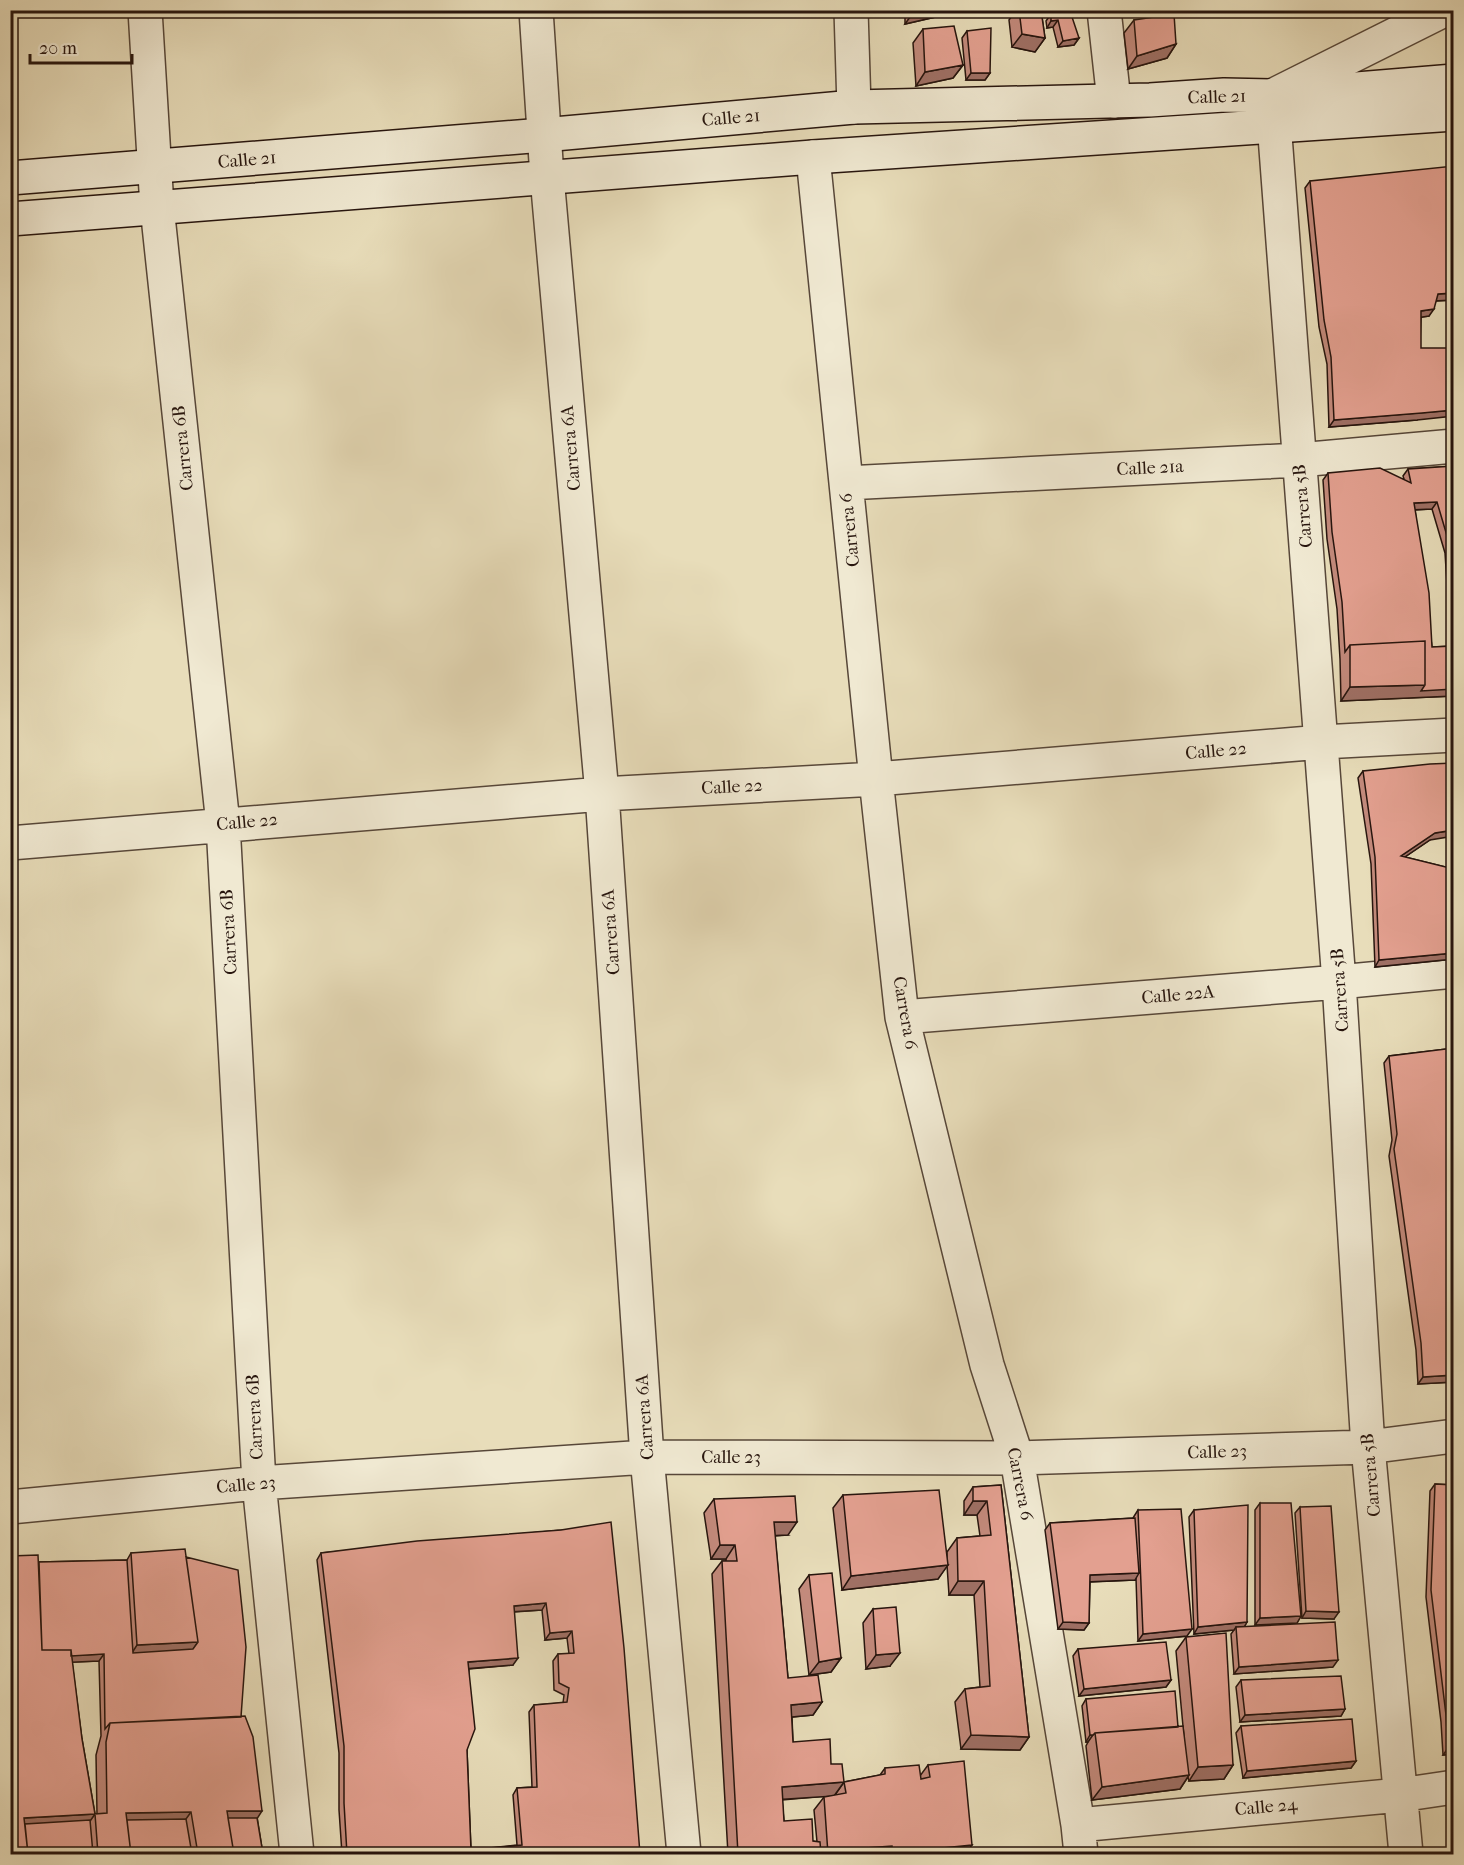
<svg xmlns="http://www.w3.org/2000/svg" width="1464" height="1865" font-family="'IM FELL French Canon',serif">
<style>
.park{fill:url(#park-crowns);stroke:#6e6b4f;stroke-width:1.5}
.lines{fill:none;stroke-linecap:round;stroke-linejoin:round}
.street-casing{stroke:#574739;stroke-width:36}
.secondary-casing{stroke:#27150e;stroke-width:36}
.street{stroke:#f0e9d2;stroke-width:33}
.secondary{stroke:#f0e9d2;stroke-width:33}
.wall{fill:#c38a7c;stroke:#27150e;stroke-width:1.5;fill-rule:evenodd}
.shaded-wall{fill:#9f7065;stroke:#27150e;stroke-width:1.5}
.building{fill:#e3a090;stroke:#27150e;stroke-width:1.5;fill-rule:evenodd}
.labels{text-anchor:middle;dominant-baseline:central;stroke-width:4.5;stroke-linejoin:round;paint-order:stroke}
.street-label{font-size:18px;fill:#27150e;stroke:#f0e9d2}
</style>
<defs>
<pattern id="park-crowns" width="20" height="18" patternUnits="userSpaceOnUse" patternTransform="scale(1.5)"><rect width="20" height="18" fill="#b5c190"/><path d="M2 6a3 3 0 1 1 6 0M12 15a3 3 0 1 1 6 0" fill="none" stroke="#9ca57b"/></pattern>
</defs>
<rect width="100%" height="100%" fill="#e8ddba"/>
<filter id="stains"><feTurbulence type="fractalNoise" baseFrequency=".00333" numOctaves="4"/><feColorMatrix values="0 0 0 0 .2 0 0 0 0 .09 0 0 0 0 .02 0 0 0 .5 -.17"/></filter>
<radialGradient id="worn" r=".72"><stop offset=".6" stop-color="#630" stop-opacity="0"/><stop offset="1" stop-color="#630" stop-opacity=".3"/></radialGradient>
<path class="park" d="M1057 1848 1058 1854H997Z"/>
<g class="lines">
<g class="street-casing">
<path id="street" d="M145 10 157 207 223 824 259 1483 297 1854
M536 10 547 177 602 794 647 1457 684 1854
M851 10 854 107
M1104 10 1114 101
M813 157 876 779 902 1017 987 1365 1017 1458 1078 1825 1081 1854
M846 483 1299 460 1454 446
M10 843 602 794 876 779 1322 742 1454 735
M902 1017 1339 982 1454 971
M10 1507 259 1483 647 1457 1017 1458 1368 1447 1454 1436
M1078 1825 1400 1795 1454 1787
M1406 1854 1368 1447 1339 982 1272 96 1444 10"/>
</g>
<g class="secondary-casing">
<path id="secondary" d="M10 178 543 135 854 107 1150 100 1224 95 1272 96 1454 81
M10 219 813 157 1454 114"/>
</g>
<use href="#street" class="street"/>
<use href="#secondary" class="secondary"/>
</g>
<path class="wall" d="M905 10H947L944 15 905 24Z
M1016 10H1041L1045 38 1035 52 1012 47 1009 20Z
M1051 14 1079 38 1074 45 1058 47 1053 27 1047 28 1046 21Z
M1134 20 1176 44 1167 58 1128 69 1124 33Z
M923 29 963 65 953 78 916 86 913 43Z
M967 31 990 73 985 80H966L962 38Z
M1310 181 1454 300 1436 301 1429 316 1421 317 1417 420 1329 427 1327 364 1319 327 1305 188Z
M1454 466V696L1341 701 1340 659 1337 609 1327 539 1323 480 1328 473 1404 479 1403 476 1408 469ZM1432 509 1445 553 1451 646 1432 647 1415 510Z
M1363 771 1430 840 1405 857 1454 869V959L1375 967 1371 864 1358 778Z
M1454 1048V1382L1418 1384 1416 1350 1389 1156 1392 1140 1384 1063 1389 1056Z
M1435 1484 1454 1485V1754L1443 1755 1441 1722 1426 1597 1430 1491Z
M1001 1485 1029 1737 1020 1750 961 1749 955 1702 965 1689 980 1687 974 1595H949L947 1565 938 1579 842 1590 833 1508 843 1495 947 1563V1552L957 1538 980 1536 977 1515H964V1501L973 1487Z
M714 1499 788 1535 775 1536 788 1678 822 1702 813 1715 792 1717 793 1742 831 1764 835 1795 844 1782 880 1775 885 1768 920 1776 928 1765 965 1854H728L712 1574 722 1561H726V1559H711L704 1513ZM826 1796 824 1797 814 1810 817 1842 813 1841 784 1821 782 1800Z
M1260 1503 1301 1616 1297 1623 1255 1625V1510Z
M1300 1507 1334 1619 1302 1618 1295 1513Z
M1138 1510 1187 1636 1138 1641 1136 1578 1135 1580 1090 1582 1089 1623 1084 1630 1058 1629 1045 1530 1050 1523 1133 1518Z
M1194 1510 1247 1622 1244 1627 1333 1667 1234 1674 1231 1634 1234 1630 1194 1634 1189 1517Z
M561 1530 640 1854H342L339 1810V1753L317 1560 321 1553ZM542 1610 545 1640 567 1638 569 1654H558L553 1661 554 1690 564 1695 563 1703 534 1705 529 1712 532 1787 517 1788 513 1795 517 1845 471 1850 467 1750 469 1669 513 1665 514 1612Z
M131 1553 186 1557 241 1717 263 1854H10L39 1562 127 1560ZM99 1661 101 1736 96 1755 97 1814H95L90 1820 95 1814 82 1739 72 1662Z
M809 1575 841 1658 831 1672 809 1675 799 1589Z
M873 1609 890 1666 866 1669 863 1623Z
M1186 1637 1233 1765 1224 1779 1189 1781 1188 1777 1180 1789 1092 1800 1086 1746 1088 1742H1086L1082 1706 1086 1699 1178 1727 1184 1737 1176 1651Z
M1078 1649 1171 1680 1166 1687 1079 1696 1073 1656Z
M1241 1680 1345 1709 1341 1716 1240 1722 1236 1687Z
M1241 1726 1356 1761 1351 1768 1243 1778 1236 1733Z
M1454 1817V1854L1450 1821Z"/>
<path class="shaded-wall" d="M937 10H947L944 15 905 24 910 17Z
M963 10H981L979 14 961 13Z
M1131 10H1157L1130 13Z
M1058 20 1053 27 1047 28 1051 21Z
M1022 34 1045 38 1035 52 1012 47Z
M1079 38 1074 45 1058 47 1063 41Z
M1176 44 1167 58 1128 69 1137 56Z
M963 65 953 78 916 86 925 72Z
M971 73H990L985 80H966Z
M1454 293V300L1433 301 1438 294Z
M1434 309 1429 316 1416 318 1421 311Z
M1454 410V416L1417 420 1329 427 1334 420Z
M1437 502 1432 509 1409 510 1414 503Z
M1425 685 1454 689V696L1341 701 1350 687Z
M1454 830V836L1430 840 1396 863 1401 856 1435 833Z
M1454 953V959L1375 967 1379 960Z
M1454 1375V1382L1418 1384 1423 1377Z
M973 1501H987L977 1515H964Z
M774 1522H797L788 1535 764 1536Z
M720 1545H735L726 1559H711Z
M948 1565 938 1579 842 1590 851 1576Z
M1139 1573 1135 1580 1085 1582 1090 1575Z
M958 1581H984L974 1595H949Z
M546 1603 542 1610 509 1612 514 1606Z
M1306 1611 1339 1612 1334 1619 1302 1618Z
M1301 1616 1297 1623 1255 1625 1260 1618Z
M1063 1622 1089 1623 1084 1630 1058 1629Z
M1247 1622 1243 1629 1236 1627 1234 1630 1194 1634 1198 1627Z
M1192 1629 1187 1636 1138 1641 1143 1634Z
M572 1631 567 1638 545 1640 550 1633Z
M198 1642 189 1656 128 1659 137 1645Z
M900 1653 890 1666 866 1669 876 1655Z
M104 1654 99 1661 33 1664 37 1657Z
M518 1658 513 1665 463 1669 468 1662Z
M841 1658 831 1672 809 1675 819 1662Z
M1338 1660 1333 1667 1234 1674 1239 1667Z
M1171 1680 1166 1687 1079 1696 1084 1689Z
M822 1702 813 1715 781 1718 791 1705Z
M1345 1709 1341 1716 1240 1722 1245 1715Z
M971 1735 1029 1737 1020 1750 961 1749Z
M1090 1735H1093L1088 1742H1086Z
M1448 1748H1454V1754L1443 1755Z
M1356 1761 1351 1768 1243 1778 1247 1771Z
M1233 1765 1224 1779 1189 1781 1198 1767Z
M1189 1775 1180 1789 1092 1800 1102 1787Z
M844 1782 834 1796 772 1800 782 1787Z
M227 1811H262L253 1825H224Z
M191 1812 181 1826H122L126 1813Z
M95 1814 86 1827 20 1824 24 1818Z
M972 1845 965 1854H892L893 1853Z
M892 1846 886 1854H848L852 1849Z"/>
<path class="building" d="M910 10H937L910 17Z
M1019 10H1041L1045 38 1022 34Z
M1051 14H1071L1079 38 1063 41 1058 20 1051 21Z
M1174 14 1176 44 1137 56 1134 20Z
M954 26 963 65 925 72 923 29Z
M991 28 990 73H971L967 31Z
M1454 166V293L1438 294 1434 309 1421 311V348H1454V410L1422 413 1334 420 1331 357 1324 320 1310 181Z
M1454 466V601L1450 546 1437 502 1414 503 1429 593 1432 647 1454 646V689L1421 691 1425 685V641L1350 645 1345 652 1342 602 1332 532 1328 473 1380 468 1411 483 1408 469Z
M1425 641V685L1350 687V645Z
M1454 763V830L1435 833 1401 856 1454 869V953L1379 960 1375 857 1363 771 1430 764Z
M1454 1048V1375L1423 1377 1421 1343 1394 1149 1397 1134 1389 1056Z
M1435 1484 1454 1485V1748H1448L1446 1715 1431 1590Z
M1001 1485 1029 1737 971 1735 965 1689 990 1686 984 1581H958L957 1538 991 1535 987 1501H973V1487Z
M939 1490 948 1565 851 1576 843 1495Z
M795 1496 797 1522H774L788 1678 818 1675 822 1702 791 1705 793 1742 830 1739 831 1764H842L844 1782 782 1787 784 1821 812 1819 813 1841 820 1842 821 1854H738L722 1561H737L735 1545H720L714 1499Z
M1260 1503H1291L1301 1616 1260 1618Z
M1248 1505 1247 1622 1198 1627 1194 1510Z
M1331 1506 1339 1612 1306 1611 1300 1507Z
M1181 1509 1192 1629 1143 1634 1138 1510Z
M1135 1518 1139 1573 1090 1575 1089 1623 1063 1622 1050 1523Z
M611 1522 624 1648 640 1854H347L344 1803V1746L321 1553 417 1541 561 1530ZM546 1603 550 1633 572 1631 574 1653 558 1654 559 1683 569 1688 567 1702 534 1705 537 1787 517 1788 522 1845 471 1850 467 1750 475 1729 468 1662 518 1658 514 1606Z
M185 1549 198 1642 137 1645 131 1553Z
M38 1555 42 1650H71L82 1739 95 1814 24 1818 28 1854H10V1556Z
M186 1557 238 1570 246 1647 241 1717 110 1723 105 1729 104 1654 71 1656V1650H42L39 1562 127 1560 133 1653 193 1649 198 1642Z
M832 1573 841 1658 819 1662 809 1575Z
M896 1607 900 1653 876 1655 873 1609Z
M1335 1622 1338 1660 1239 1667 1236 1627Z
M1226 1633 1233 1765 1198 1767 1186 1637Z
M1166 1642 1171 1680 1084 1689 1078 1649Z
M1341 1676 1345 1709 1245 1715 1241 1680Z
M1175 1691 1178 1727 1095 1733 1093 1735H1090L1086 1699Z
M245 1716 253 1737 262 1811H227L234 1854H198L191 1812 126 1813 131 1854H98L95 1814 107 1813 106 1742 110 1723Z
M1352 1719 1356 1761 1247 1771 1241 1726Z
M1183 1726 1189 1775 1102 1787 1095 1733Z
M964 1761 972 1845 893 1853 892 1846 852 1849 853 1854H828L824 1797 846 1793 844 1782 885 1774V1768L919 1765 921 1779 930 1777 928 1765Z
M228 1818H257L263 1854H234Z
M186 1819 192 1854H131L127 1820Z
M90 1820 93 1854H28L25 1824Z"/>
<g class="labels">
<g class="street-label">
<text transform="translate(1217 97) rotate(-2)">Calle 21</text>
<text transform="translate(731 118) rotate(-5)">Calle 21</text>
<text transform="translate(247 160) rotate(-5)">Calle 21</text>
<text transform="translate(183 448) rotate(-96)">Carrera 6B</text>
<text transform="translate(571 448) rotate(-95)">Carrera 6A</text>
<text transform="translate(1150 468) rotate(-3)">Calle 21a</text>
<text transform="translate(1303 506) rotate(-95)">Carrera 5B</text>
<text transform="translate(850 530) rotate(-96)">Carrera 6</text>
<text transform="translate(1216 751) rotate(-5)">Calle 22</text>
<text transform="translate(732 787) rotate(-3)">Calle 22</text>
<text transform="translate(247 822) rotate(-5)">Calle 22</text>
<text transform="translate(229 932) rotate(-93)">Carrera 6B</text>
<text transform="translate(611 932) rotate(-94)">Carrera 6A</text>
<text transform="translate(1340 990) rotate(-94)">Carrera 5B</text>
<text transform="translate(1178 995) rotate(-5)">Calle 22A</text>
<text transform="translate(905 1013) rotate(80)">Carrera 6</text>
<text transform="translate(255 1417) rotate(-93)">Carrera 6B</text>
<text transform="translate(645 1417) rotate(-94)">Carrera 6A</text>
<text transform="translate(1217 1452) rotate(-2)">Calle 23</text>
<text x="731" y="1457">Calle 23</text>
<text transform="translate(1371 1475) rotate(-95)">Carrera 5B</text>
<text transform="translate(1020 1484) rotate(79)">Carrera 6</text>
<text transform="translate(246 1485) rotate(-5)">Calle 23</text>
<text transform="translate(1266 1807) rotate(-5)">Calle 24</text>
</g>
</g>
<rect width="1464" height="1865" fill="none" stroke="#e8ddba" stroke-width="36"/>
<rect x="12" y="12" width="1440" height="1841" fill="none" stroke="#27150e" stroke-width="3"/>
<rect x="18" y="18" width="1428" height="1829" fill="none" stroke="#27150e" stroke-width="1.5"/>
<path d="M30 54v9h102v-9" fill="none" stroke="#27150e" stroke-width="3"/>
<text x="39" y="54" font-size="18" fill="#27150e" stroke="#f0e9d2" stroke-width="4.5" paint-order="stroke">20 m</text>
<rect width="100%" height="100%" filter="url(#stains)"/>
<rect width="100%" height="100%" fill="url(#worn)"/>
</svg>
